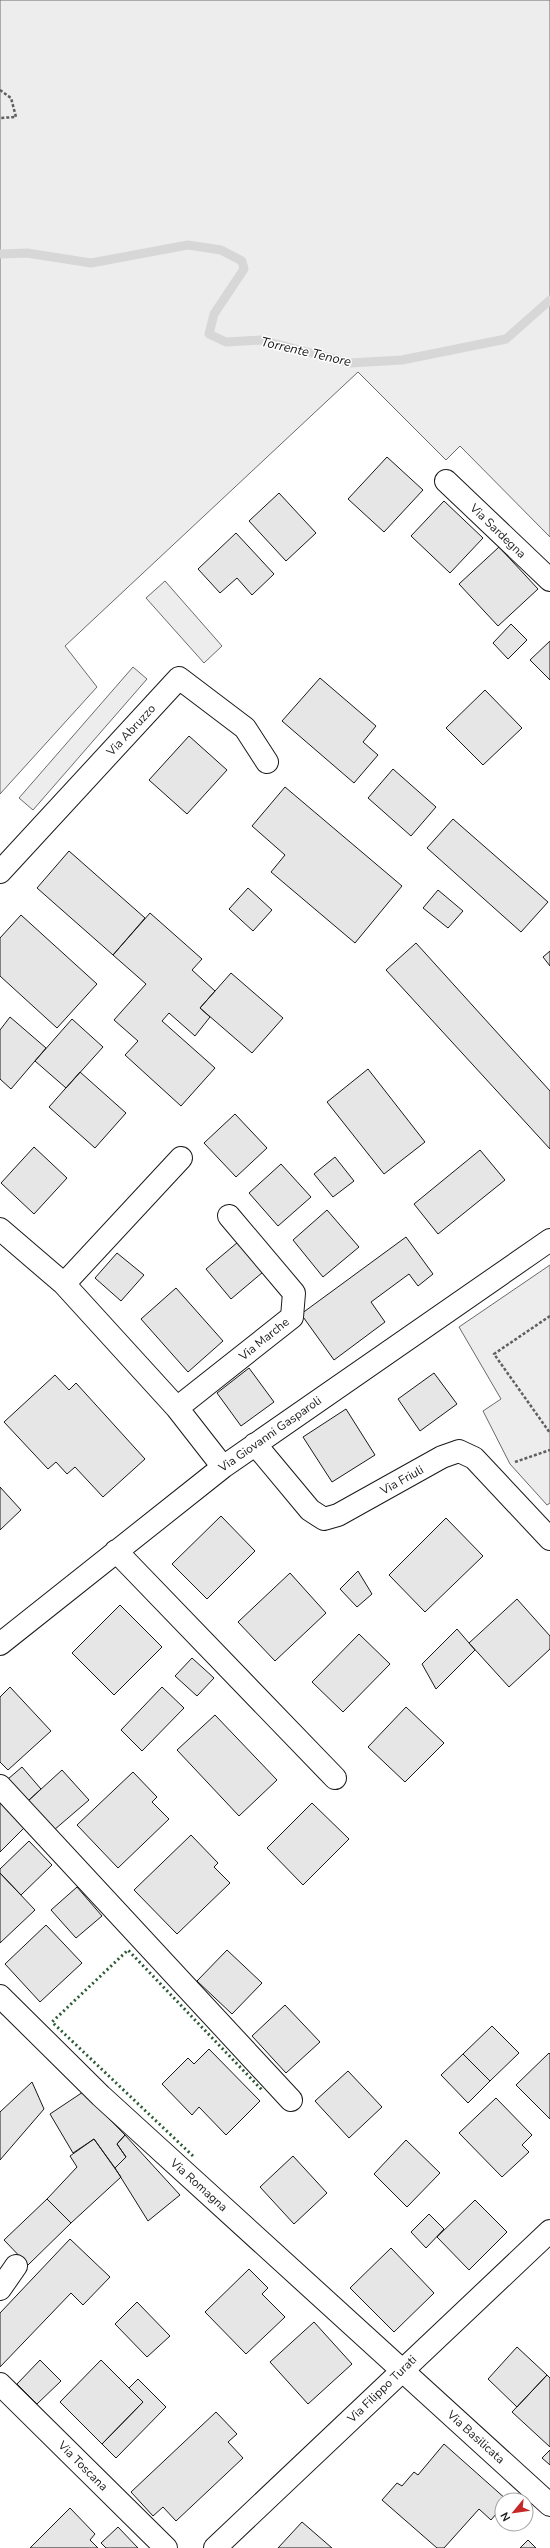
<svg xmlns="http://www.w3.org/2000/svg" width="550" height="2548" font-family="'Nunito Sans',sans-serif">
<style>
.built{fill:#ededed;stroke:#6a6a6a}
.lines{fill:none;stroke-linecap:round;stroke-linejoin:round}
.stream{stroke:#d7d7d7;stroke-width:9}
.building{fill:#e6e6e6;stroke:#1a1a1a}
.minor-casing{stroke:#1a1a1a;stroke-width:24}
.path{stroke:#5f5f5f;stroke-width:2.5;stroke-dasharray:3 2;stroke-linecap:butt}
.minor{stroke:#fff;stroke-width:22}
.hedge{stroke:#2b5a34;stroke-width:3;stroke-dasharray:2 3;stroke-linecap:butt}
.labels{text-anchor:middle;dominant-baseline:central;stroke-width:3;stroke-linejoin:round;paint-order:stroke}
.street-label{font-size:12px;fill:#1a1a1a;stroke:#fff}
.water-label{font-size:13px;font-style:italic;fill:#1a1a1a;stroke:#fff}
</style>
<rect width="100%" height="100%" fill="#fff"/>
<path class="built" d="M0 0H550V537L460 446 446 460 358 372 65 646 97 687 0 794Z
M165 581 222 646 204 663 146 598Z
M133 667 147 679 33 810 19 798Z
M550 1265V1503L547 1505 510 1464 483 1411 501 1399 459 1327Z"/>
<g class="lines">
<path class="stream" d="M0 254 27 253 91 263 188 245 221 250 242 261 244 269 214 314 209 334 226 342 261 340 350 363 402 360 506 339 550 300"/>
</g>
<path class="building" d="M387 457 423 490 384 532 348 499Z
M279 493 316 533 286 561 249 521Z
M444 501 483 538 450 573 411 536Z
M236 533 274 574 252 595 237 578 220 593 198 569Z
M499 547 538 589 498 626 459 584Z
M511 624 527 640 508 659 493 643Z
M550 641V680L530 660Z
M320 678 376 726 363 742 378 755 354 783 282 721Z
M485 690 522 728 483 765 446 728Z
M189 736 227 770 187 814 149 780Z
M393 769 436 807 411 836 368 798Z
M285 787 402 886 355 943 271 872 285 855 252 826Z
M453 819 548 902 521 932 427 848Z
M69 851 145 918 113 955 37 888Z
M248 888 272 910 253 931 229 909Z
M438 890 463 911 448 928 423 908Z
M150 913 202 959 192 970 215 991 200 1008 210 1017 195 1036 169 1013 162 1021 215 1068 181 1106 125 1055 138 1041 114 1020 146 984 113 955Z
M21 915 97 984 57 1028 0 976V938Z
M416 943 550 1091V1149L386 970Z
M550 951V966L543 957Z
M231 973 283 1018 252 1053 200 1008Z
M10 1017 46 1048 11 1089 0 1079V1030Z
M72 1019 103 1047 66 1088 35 1061Z
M368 1069 425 1142 384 1174 327 1102Z
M80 1072 126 1113 95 1148 49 1107Z
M235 1114 267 1148 236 1177 204 1143Z
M34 1147 67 1178 34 1214 1 1183Z
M480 1150 505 1180 438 1234 414 1204Z
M335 1157 354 1181 333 1197 314 1174Z
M281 1164 311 1197 278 1226 249 1193Z
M327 1210 359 1247 323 1277 293 1240Z
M406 1237 433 1274 418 1286 409 1274 371 1302 385 1322 334 1360 301 1314Z
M238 1242 263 1272 231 1299 206 1269Z
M117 1253 144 1275 121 1301 95 1278Z
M176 1288 223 1341 188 1372 141 1319Z
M249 1368 274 1402 241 1426 217 1393Z
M434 1373 457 1404 420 1431 398 1399Z
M55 1375 69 1390 76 1383 145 1459 103 1497 75 1467 67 1474 56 1462 48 1469 4 1422Z
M346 1409 375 1455 332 1482 303 1437Z
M0 1487 21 1510 0 1530Z
M221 1516 255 1551 207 1599 172 1564Z
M446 1518 483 1556 425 1612 389 1575Z
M358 1571 372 1594 357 1607 340 1589Z
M290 1573 326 1613 275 1661 238 1622Z
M517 1599 550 1636V1649L509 1687 469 1643Z
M120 1605 162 1647 114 1695 72 1653Z
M457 1629 475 1650 436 1689 422 1664Z
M359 1634 390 1664 343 1712 312 1682Z
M192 1658 214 1678 197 1696 175 1676Z
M10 1687 51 1731 8 1770 0 1762V1697Z
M162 1687 184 1708 142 1751 121 1730Z
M406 1707 444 1743 405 1782 368 1747Z
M215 1715 277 1780 239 1816 177 1750Z
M22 1767 41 1789 28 1801 8 1779Z
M62 1770 89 1800 54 1830 28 1801Z
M133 1772 157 1797 152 1802 169 1819 118 1868 77 1825Z
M0 1802 25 1827 0 1852Z
M312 1803 349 1839 303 1885 267 1848Z
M191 1835 218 1863 214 1867 230 1883 177 1934 134 1890Z
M29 1841 52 1865 21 1895 0 1873V1869Z
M0 1873 35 1910 0 1943Z
M77 1887 102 1916 76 1938 51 1910Z
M46 1925 82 1963 40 2002 5 1964Z
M227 1950 262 1983 232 2014 197 1981Z
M285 2005 320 2042 286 2073 252 2036Z
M492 2026 519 2053 490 2081 463 2054Z
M209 2049 260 2101 226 2135 199 2107 192 2115 162 2084 188 2058 194 2064Z
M549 2053 550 2054V2119L516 2085Z
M463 2054 490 2081 468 2103 441 2075Z
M348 2071 382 2107 349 2138 315 2101Z
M32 2082 44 2109 0 2160V2112Z
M83 2092 125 2135 117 2144 126 2157 115 2168 94 2139 73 2153 50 2114Z
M496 2098 532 2135 522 2145 529 2152 502 2177 459 2133Z
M125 2135 180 2195 148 2221 115 2168 126 2157 117 2144Z
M94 2139 121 2177 71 2223 47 2199 77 2167 70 2156Z
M406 2140 440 2173 407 2207 374 2174Z
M293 2156 327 2193 294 2224 260 2187Z
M47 2199 71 2223 28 2265 4 2240Z
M475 2200 507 2232 469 2270 437 2237Z
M429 2214 444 2229 426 2248 411 2232Z
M70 2239 110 2277 83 2305 71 2293 0 2367V2313Z
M391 2248 434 2293 394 2332 350 2288Z
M249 2269 268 2288 262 2294 285 2317 246 2354 205 2312Z
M137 2302 170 2336 147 2357 115 2324Z
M314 2322 352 2364 308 2404 270 2362Z
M517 2347 547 2375 517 2407 488 2379Z
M40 2360 61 2381 37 2404 17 2384Z
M101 2360 143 2402 102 2444 60 2402Z
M547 2375 550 2378V2447L512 2412Z
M138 2379 166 2407 116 2458 102 2444 143 2402 129 2388Z
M216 2412 237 2434 228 2442 243 2458 176 2521 163 2507 153 2516 131 2492Z
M444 2444 507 2500H502V2507L491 2520 479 2509 444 2548H437L382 2500 397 2483 402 2486 414 2472 418 2475Z
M550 2450V2465L542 2458Z
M70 2508 95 2534 90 2540 98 2548H30Z
M302 2522 332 2548H278Z
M118 2527 138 2548H106L101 2543Z
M528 2540 536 2548H520Z"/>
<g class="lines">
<g class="minor-casing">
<path id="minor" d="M446 481 550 580
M0 872 179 678 245 728 267 762
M0 1229 64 1284 177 1408 223 1467
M64 1284 181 1158
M177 1408 292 1317 294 1293 229 1216
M255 1444 310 1510 324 1519 338 1515 442 1457 459 1451 474 1458 550 1539
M116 1551 335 1778
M0 1644 223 1467 550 1240
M0 1786 291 2100
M0 1996 101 2096 550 2505
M0 2289 16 2266
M0 2384 166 2548
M215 2548 550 2231"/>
</g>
<path class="path" d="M0 90 11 98 16 117 0 118
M550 1316 494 1354 550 1433
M515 1462 550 1450"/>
<use href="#minor" class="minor"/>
<path class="hedge" d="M193 2156 52 2022 128 1950 262 2090"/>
</g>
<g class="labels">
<g class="street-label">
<text transform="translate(498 531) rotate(44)">Via Sardegna</text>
<text transform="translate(131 730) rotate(-47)">Via Abruzzo</text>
<text transform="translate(264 1339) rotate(-39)">Via Marche</text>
<text transform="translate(270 1434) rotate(-35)">Via Giovanni Gasparoli</text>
<text transform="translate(402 1480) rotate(-29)">Via Friuli</text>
<text transform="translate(199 2185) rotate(42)">Via Romagna</text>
<text transform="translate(382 2389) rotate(-44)">Via Filippo Turati</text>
<text transform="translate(476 2437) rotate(42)">Via Basilicata</text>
<text transform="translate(83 2466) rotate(45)">Via Toscana</text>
</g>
<g class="water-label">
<text transform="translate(306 352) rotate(13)">Torrente Tenore</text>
</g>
</g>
<g transform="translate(514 2512) rotate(241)"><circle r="19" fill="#ffffff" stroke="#a3a3a3"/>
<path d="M0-3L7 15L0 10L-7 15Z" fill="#c62828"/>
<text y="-6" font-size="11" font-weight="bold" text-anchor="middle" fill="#1a1a1a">N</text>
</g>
</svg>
